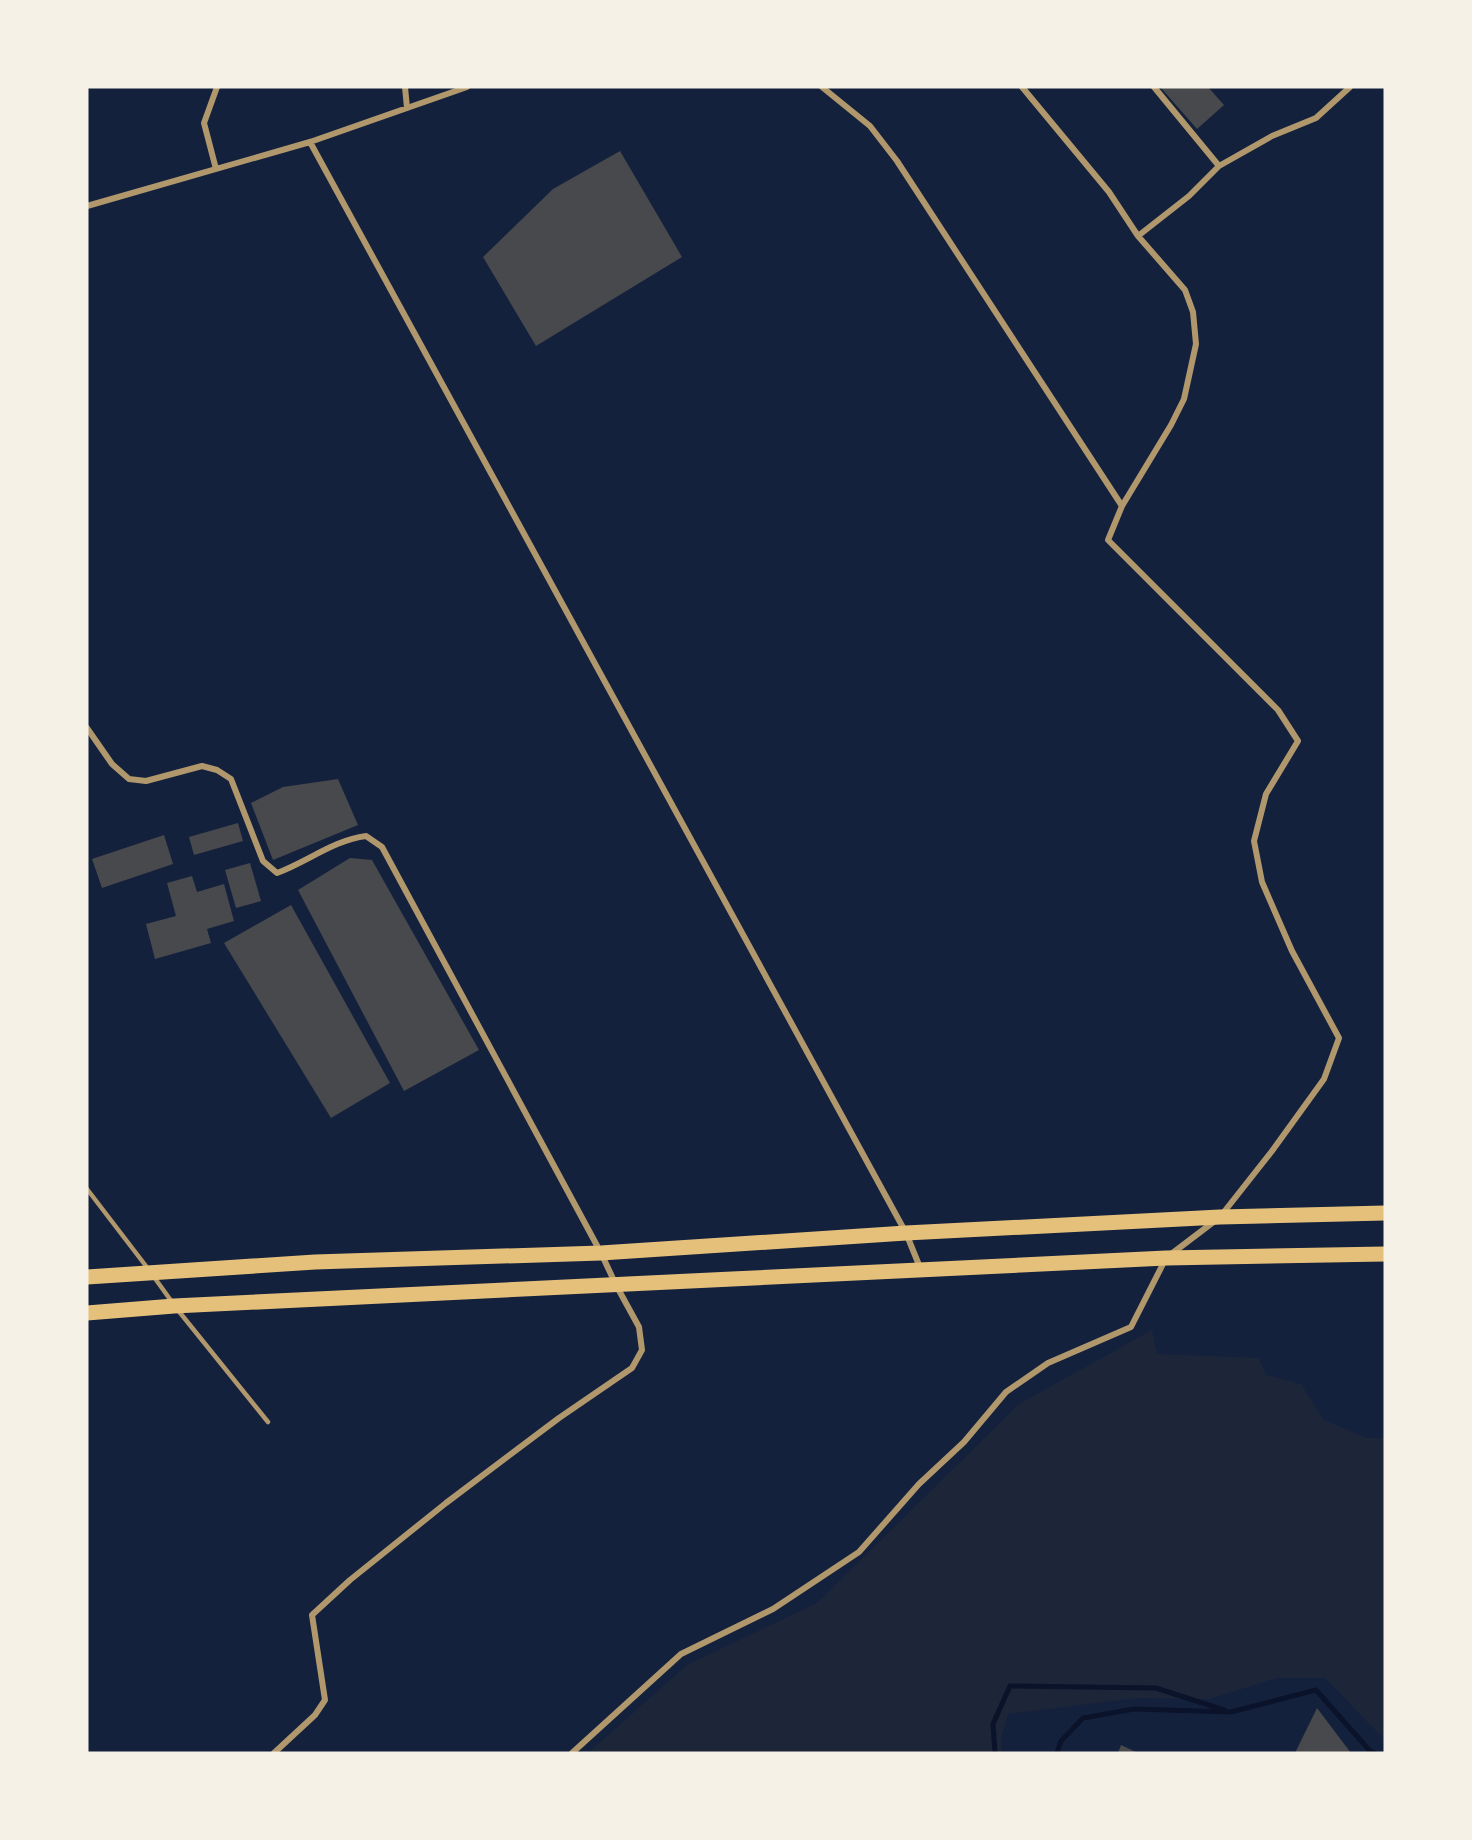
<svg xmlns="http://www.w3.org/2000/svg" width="1472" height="1840" font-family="'IBM Plex Sans',sans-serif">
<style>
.green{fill:#1d2539}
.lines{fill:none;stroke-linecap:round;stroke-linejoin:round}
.stream{stroke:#0b132b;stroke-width:5}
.building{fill:#48494c}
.service{stroke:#b1986c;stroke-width:4.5}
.minor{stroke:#b1986c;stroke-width:6}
.primary{stroke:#e5c07b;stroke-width:15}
</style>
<rect width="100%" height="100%" fill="#14213d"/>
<path class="green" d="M1152 1330 1157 1354 1259 1358 1266 1375 1301 1384 1324 1420 1367 1438H1385V1740L1325 1678H1277L1209 1699 1137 1698 1008 1714 1001 1739 1002 1753H588L687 1665 817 1603 1019 1404Z"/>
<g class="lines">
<path class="stream" d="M995 1753 993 1724 1010 1686 1156 1688 1224 1710
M1057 1753 1061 1741 1083 1718 1134 1709 1231 1712 1316 1690 1370 1751 1375 1753"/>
</g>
<path class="building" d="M1162 87H1208L1224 105 1197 129 1161 88Z
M620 151 682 257 536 346 483 257 553 189Z
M338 779 358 825 273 860 251 803 283 787Z
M238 823 243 841 194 855 189 837Z
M164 835 173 864 102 888 92 859Z
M350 858 372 860 479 1050 404 1091 298 890Z
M250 863 261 901 236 908 225 870Z
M192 876 197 892 224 884 234 921 207 929 211 943 155 959 146 924 176 916 167 883Z
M291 905 390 1083 331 1118 224 943Z
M1317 1708 1351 1753H1295Z
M1121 1745 1138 1753H1118Z"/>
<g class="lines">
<path class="service" d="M87 1189 149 1270
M154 1277 172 1302
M177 1309 268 1422"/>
<path class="minor" d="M405 87 407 108
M822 87 870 126 897 161 1122 506
M1154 87 1219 166
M310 142 906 1233 921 1270
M216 169 204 123 217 87
M87 206 310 142 467 87
M1138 236 1189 196 1219 166 1272 136 1316 118 1350 87
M87 728 112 764 129 779 146 781 202 766 217 770 231 779 263 861 277 873C307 862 334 840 366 836L382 847 601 1253 616 1285 639 1327 642 1350 632 1368 559 1418 446 1503 350 1580 312 1615 325 1700 315 1715 274 1753
M572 1753 681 1654 773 1609 859 1552 919 1484 964 1442 1006 1392 1048 1363 1131 1327 1166 1258 1220 1217 1272 1151 1324 1079 1339 1038 1292 951 1262 882 1254 841 1266 794 1298 741 1278 710 1108 540 1122 506 1171 425 1184 399 1196 344 1193 312 1185 290 1138 236 1109 192 1022 87"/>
<path class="primary" d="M87 1277 315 1262 601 1253 906 1233 1220 1217 1385 1213
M87 1313 174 1306 1166 1258 1385 1254"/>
</g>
<rect width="1472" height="1840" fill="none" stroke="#f6f1e7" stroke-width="177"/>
</svg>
